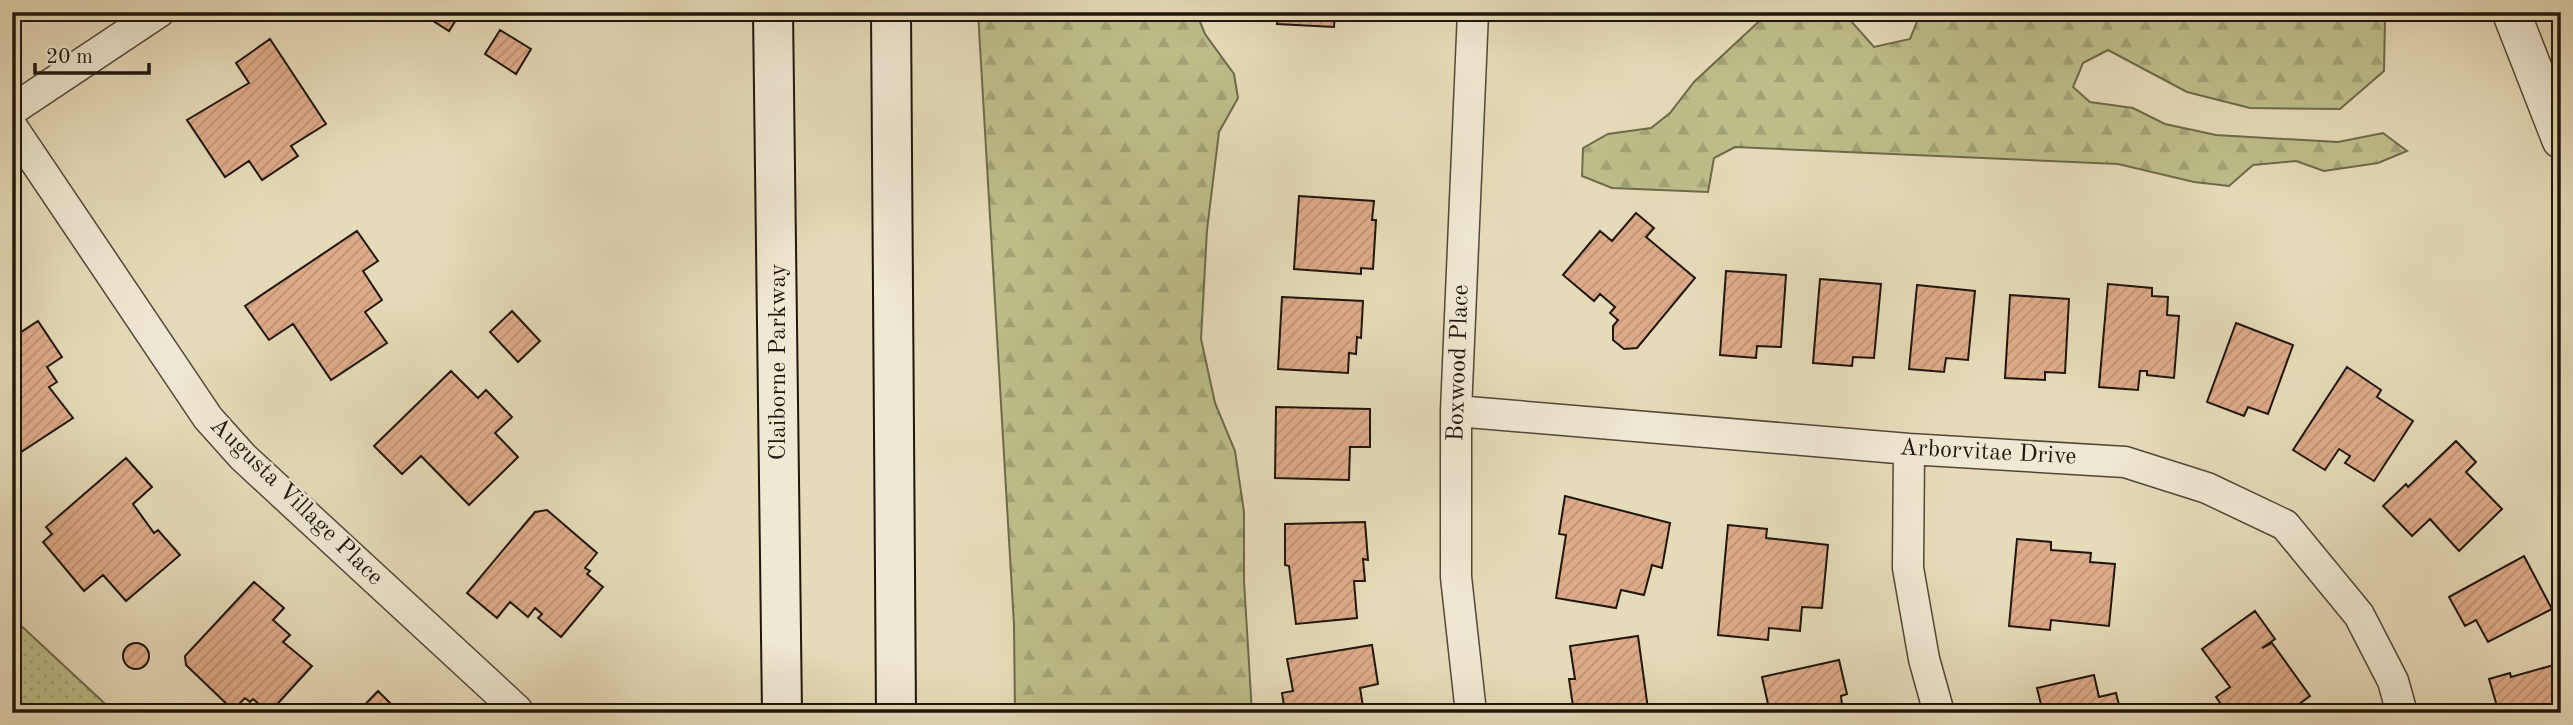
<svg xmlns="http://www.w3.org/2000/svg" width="2573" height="725" font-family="'Old Standard TT',serif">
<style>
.grass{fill:url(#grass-dots);stroke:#6e6a4c;stroke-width:2}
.forest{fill:url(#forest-firs);stroke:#6e6a4c;stroke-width:2}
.building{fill:url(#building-hatch);stroke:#1f160d;stroke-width:2}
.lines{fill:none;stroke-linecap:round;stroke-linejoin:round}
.minor-casing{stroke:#514738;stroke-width:33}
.tertiary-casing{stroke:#514738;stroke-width:40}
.secondary-casing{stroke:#1f160d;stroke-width:42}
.minor{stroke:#efe8d2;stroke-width:30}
.tertiary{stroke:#efe8d2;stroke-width:37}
.secondary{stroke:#efe8d2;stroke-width:38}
.labels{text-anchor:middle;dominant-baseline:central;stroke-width:5;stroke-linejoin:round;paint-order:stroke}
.street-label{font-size:24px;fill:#1f160d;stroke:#efe8d2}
</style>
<defs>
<pattern id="grass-dots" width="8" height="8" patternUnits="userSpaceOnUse" patternTransform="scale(1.75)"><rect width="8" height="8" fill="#bdbe8a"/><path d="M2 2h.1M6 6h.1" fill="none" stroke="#a2a376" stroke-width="1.8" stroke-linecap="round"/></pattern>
<pattern id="forest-firs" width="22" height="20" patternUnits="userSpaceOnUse" patternTransform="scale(1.75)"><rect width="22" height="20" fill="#bdbe8a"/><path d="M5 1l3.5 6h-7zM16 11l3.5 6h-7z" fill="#a2a376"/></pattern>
<pattern id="building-hatch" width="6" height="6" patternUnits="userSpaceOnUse" patternTransform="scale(1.75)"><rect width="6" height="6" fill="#deab8a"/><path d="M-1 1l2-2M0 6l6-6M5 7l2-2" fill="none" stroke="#be9276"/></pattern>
</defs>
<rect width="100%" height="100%" fill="#e6dbb9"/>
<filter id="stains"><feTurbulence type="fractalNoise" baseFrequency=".00286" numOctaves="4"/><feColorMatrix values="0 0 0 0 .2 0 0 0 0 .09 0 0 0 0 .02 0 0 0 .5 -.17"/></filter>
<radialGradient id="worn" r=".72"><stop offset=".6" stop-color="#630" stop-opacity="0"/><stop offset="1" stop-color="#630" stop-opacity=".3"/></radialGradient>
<path class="grass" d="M12 616 16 621 115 713H12Z"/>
<path class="forest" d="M978 12H1196L1205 34 1234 74 1238 98 1219 132 1207 230 1201 339 1215 403 1235 451 1244 512V581L1252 713H1015L1014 625Z
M1769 12H1843L1874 47 1910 39 1921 12H2044L2053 15 2061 12H2381L2385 19 2384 71 2340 109 2250 108 2187 92 2108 50 2083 63 2073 87 2090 102 2133 108 2165 124 2216 135 2338 142 2383 133 2407 151 2378 163 2324 171 2296 161 2253 165 2229 186 2194 182 2118 164 1735 147 1714 158 1708 192 1612 188 1582 176 1583 148 1608 134 1651 128 1670 113 1694 82Z"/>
<path class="building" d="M419 12H461L449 31Z
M1278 12H1335L1334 27 1277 24Z
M500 30 531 49 516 74 485 54Z
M270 39 326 124 291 146 298 156 262 180 249 161 225 177 187 120 249 83 236 63Z
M1299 196 1374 201 1372 220H1376L1373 269 1361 268V274L1294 269Z
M1636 213 1654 228 1646 237 1695 278 1637 348 1624 349 1613 340V326L1618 320 1610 313 1615 307 1600 294 1594 301 1563 275 1600 231 1612 241Z
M357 231 378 261 363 271 382 300 365 312 387 343 331 380 293 324 269 340 245 306Z
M1726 271 1786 275 1781 347 1757 346 1756 358 1720 355Z
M1820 279 1881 284 1874 358 1853 357 1852 366 1813 363Z
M2108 284 2152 288V296L2168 297 2167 315 2179 316 2174 378 2147 375V371H2140L2138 390 2099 387Z
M1917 285 1975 291 1968 360 1946 358 1944 372 1909 369Z
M2010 295 2069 299 2065 373 2045 372V380L2005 378Z
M1282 297 1363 301 1361 338 1357 337 1356 354 1349 353 1348 373 1278 369Z
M512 311 540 341 518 362 490 332Z
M38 321 62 357 47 367 57 382 49 387 73 418 18 454 12 444V338Z
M2236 323 2293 345 2268 414 2248 407 2244 416 2207 402Z
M2347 367 2381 390 2377 397 2413 421 2374 481 2345 463 2350 456 2339 449 2325 470 2293 450Z
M451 371 478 398 486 390 512 417 495 433 518 457 469 505 421 456 402 474 374 446Z
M1276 407 1370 409V447H1350L1349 480 1275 478Z
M2456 441 2476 462 2466 472 2502 509 2459 551 2430 519 2412 536 2383 506 2406 484 2408 487Z
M126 458 152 487 133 504 154 533 158 530 180 555 126 601 103 575 84 591 43 542 52 534 46 527Z
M1565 496 1670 523 1662 568 1652 565 1644 595 1621 590 1616 608 1556 598 1566 535 1559 534Z
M547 510 597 553 585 568 590 571 587 574 603 587 561 637 538 618 542 614 535 608 528 617 510 602 497 618 467 593 535 512Z
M1365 522 1368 560 1363 559 1365 581H1354L1357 618 1296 624 1289 566 1285 565V524Z
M1728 525 1767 529 1766 538 1828 545 1822 608 1802 607 1800 631 1769 628 1768 640 1718 635Z
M2017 539 2051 542V550L2091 553 2090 562 2115 564 2109 626 2051 620 2050 630 2009 626Z
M2524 556 2552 609 2488 642 2476 620 2465 626 2449 597Z
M254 582 284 608 273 620 290 635 283 642 312 666 269 713 253 699 250 702 245 698 233 710 186 665 185 656Z
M2255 611 2275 639 2262 648 2272 643 2310 696 2287 713H2249L2246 708 2240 713H2227L2216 697 2230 687 2202 649Z
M1638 636 1648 709 1620 713H1574L1569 679H1575L1570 646Z
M123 656a13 13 0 1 1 26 0a13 13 0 1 1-26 0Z
M1372 645 1378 684 1360 688 1364 713H1285L1282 693 1293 691 1287 659Z
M1839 660 1847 694 1841 696 1843 713H1770L1762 677Z
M2561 663V713H2499L2489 679 2510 673 2511 677Z
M2094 675 2099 697 2116 693 2121 713H2043L2037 688Z
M378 691 400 713H357Z"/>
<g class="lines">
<g class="minor-casing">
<path id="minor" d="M12 110 159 12
M12 127 208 418 243 457 517 710
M1456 411 1909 449 2125 462 2207 488 2285 525 2359 615 2393 681 2402 713
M1909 449 1908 568 1924 659 1939 713
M1471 713 1456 577V411L1473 12"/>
</g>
<g class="tertiary-casing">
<path id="tertiary" d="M2511 12 2561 140"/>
</g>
<g class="secondary-casing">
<path id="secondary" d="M773 12 782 713
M891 12 896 713"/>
</g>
<use href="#minor" class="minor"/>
<use href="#tertiary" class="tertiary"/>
<use href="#secondary" class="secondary"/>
</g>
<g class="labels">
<g class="street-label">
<text transform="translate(779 362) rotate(-90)">Claiborne Parkway</text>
<text transform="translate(1459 363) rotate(-88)">Boxwood Place</text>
<text transform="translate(1988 453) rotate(3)">Arborvitae Drive</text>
<text transform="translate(296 502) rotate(44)">Augusta Village Place</text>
</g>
</g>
<rect width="2573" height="725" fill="none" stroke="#e6dbb9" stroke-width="42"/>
<rect x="14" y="14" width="2545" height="697" fill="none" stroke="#1f160d" stroke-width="3.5"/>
<rect x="21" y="21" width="2531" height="683" fill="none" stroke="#1f160d" stroke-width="2"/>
<path d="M35 63v10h114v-10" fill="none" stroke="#1f160d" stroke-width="3.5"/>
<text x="46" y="63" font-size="21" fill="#1f160d" stroke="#efe8d2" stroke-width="5" paint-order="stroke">20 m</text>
<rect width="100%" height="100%" filter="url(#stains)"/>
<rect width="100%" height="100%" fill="url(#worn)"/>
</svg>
